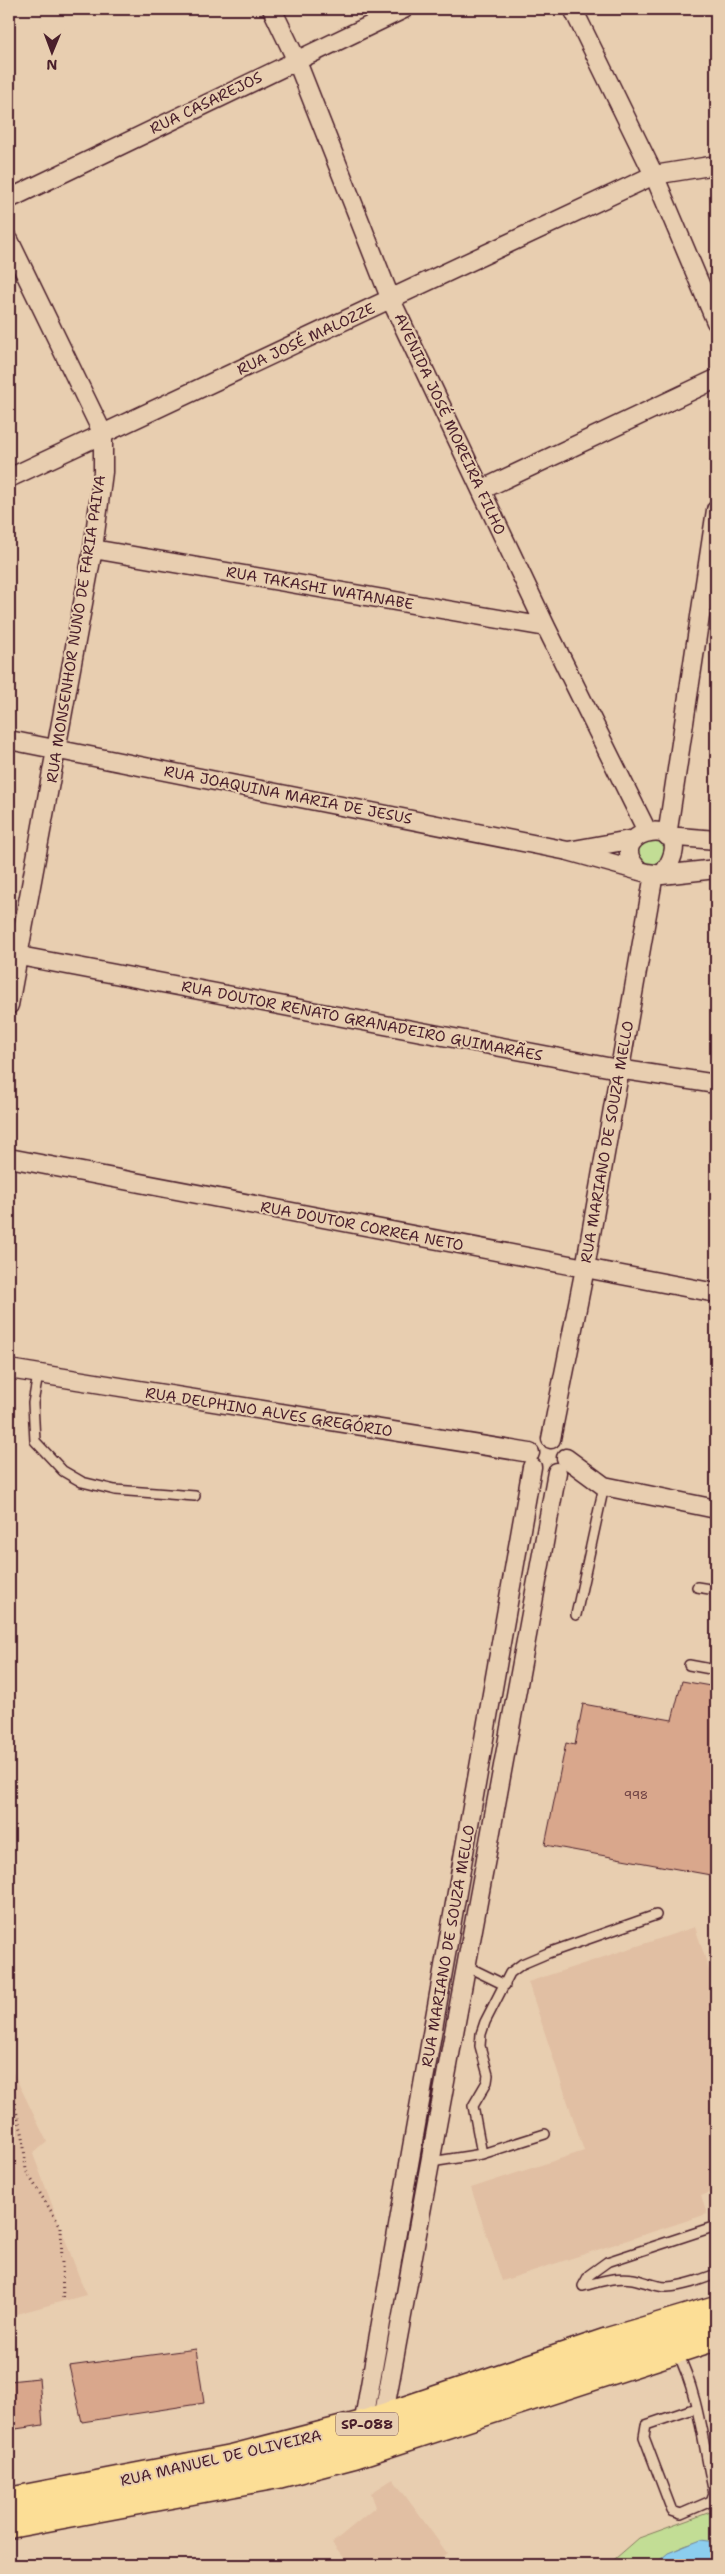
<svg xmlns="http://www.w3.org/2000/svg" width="725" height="2574" font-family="'Shantell Sans',sans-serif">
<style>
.built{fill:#e1bfa3}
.green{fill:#c2dd95;stroke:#867e60}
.water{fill:#8cceee;stroke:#7288a0}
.building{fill:#d9a78c;stroke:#4a1f2b}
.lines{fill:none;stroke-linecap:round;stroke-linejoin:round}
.service-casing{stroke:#4a1f2b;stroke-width:12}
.minor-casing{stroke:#4a1f2b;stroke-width:21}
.primary-casing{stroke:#4a1f2b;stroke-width:31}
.path{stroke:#4a1f2b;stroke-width:3;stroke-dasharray:1 4;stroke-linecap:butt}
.service{stroke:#e8ceb0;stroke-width:9}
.minor{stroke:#e8ceb0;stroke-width:18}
.primary{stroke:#fcde96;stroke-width:28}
.labels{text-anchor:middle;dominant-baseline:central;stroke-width:4;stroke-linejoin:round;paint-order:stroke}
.number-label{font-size:12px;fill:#6e4143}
.shield{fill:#e8ceb0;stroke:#795453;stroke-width:1}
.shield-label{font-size:14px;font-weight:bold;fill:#4a1f2b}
.street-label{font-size:15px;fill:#4a1f2b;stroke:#e8ceb0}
</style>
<rect width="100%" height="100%" fill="#e8ceb0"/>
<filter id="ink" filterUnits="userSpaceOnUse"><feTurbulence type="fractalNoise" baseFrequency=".02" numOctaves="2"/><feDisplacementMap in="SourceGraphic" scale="10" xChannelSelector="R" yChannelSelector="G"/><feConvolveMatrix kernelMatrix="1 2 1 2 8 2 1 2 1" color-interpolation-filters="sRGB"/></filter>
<g filter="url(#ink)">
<path class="built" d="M695 1927 716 1991V2190L701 2196 707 2214 502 2281 471 2188 584 2151 528 1982Z
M9 2064 47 2142 33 2154 86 2295 9 2316Z
M393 2479 447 2553 432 2565H350L332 2543 376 2507 371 2493Z"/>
<path class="green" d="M638 853a14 14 0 1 1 28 0a14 14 0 1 1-28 0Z
M716 2510V2542C692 2539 672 2550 654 2565H608L639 2538Z"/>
<path class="water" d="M701 2540 716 2542V2565H654L668 2553Z"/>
<path class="building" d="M682 1681 716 1687V1876L545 1845 566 1743 575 1745 583 1704 672 1720Z
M196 2349 204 2403 82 2422 69 2366Z
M39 2378 43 2425 9 2430V2381Z"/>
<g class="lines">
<g class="service-casing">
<path id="service" d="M38 1375 33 1403 35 1441 63 1471 82 1482 115 1490 195 1496
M697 1587 716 1590
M576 1615 604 1486
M689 1665 716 1670
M466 1966 505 1985
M482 2154 473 2106 487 2082 488 2075 480 2046 481 2034 485 2022 510 1973 522 1964 548 1953 656 1915
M431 2162 482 2154 545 2134
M583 2286 589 2275 607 2262 716 2226
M583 2286C599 2282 616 2276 633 2279 644 2281 655 2287 667 2287 684 2286 700 2280 716 2274
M677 2352C699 2395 703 2446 714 2493L711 2501 681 2514 672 2511 644 2437 646 2425 696 2408"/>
</g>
<g class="minor-casing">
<path id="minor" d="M272 9 296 59 391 300 546 627 647 831
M573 9 654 175 716 322
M9 199 404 9
M9 240 103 434V472L93 549 9 1005
M9 478 654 175 716 165
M481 490 716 379
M716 510 667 836 716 840
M93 549 546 627
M9 740 568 851
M635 839 568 851 647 873 662 875C710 808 594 828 640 871
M662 875 716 869
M9 954 618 1069 716 1084
M9 1158 716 1293
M9 1369 530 1453
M551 1439 585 1268 654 874
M566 1458 604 1486 716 1509
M383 2419 557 1472
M363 2425 532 1467"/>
</g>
<g class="primary-casing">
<path id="primary" d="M9 2502 232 2459 363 2425 608 2342 716 2310
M9 2524 278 2474 354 2454 716 2336"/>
</g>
<path class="path" d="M9 2095 13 2100 23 2136 26 2171 61 2227 63 2301"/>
<use href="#service" class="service"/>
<use href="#minor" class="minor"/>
<use href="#primary" class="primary"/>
</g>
</g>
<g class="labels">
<g class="number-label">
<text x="636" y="1795">998</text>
</g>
<rect class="shield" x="336" y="2412.5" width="62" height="23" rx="4"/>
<g class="shield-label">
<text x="367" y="2424">SP-088</text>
</g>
<g class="street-label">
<text transform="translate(206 103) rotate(-26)">RUA CASAREJOS</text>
<text transform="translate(306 339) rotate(-25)">RUA JOSÉ MALOZZE</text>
<text transform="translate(450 424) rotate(65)">AVENIDA JOSÉ MOREIRA FILHO</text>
<text transform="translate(320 588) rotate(10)">RUA TAKASHI WATANABE</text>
<text transform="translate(76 629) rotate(-81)">RUA MONSENHOR NUNO DE FARIA PAIVA</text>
<text transform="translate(288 795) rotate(11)">RUA JOAQUINA MARIA DE JESUS</text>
<text transform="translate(362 1021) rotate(11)">RUA DOUTOR RENATO GRANADEIRO GUIMARÃES</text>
<text transform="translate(607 1142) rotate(-80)">RUA MARIANO DE SOUZA MELLO</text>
<text transform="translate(362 1226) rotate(11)">RUA DOUTOR CORREA NETO</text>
<text transform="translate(269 1412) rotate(9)">RUA DELPHINO ALVES GREGÓRIO</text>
<text transform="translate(448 1946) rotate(-80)">RUA MARIANO DE SOUZA MELLO</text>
<text transform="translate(221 2458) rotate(-13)">RUA MANUEL DE OLIVEIRA</text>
</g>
</g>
<rect width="725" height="2574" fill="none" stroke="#e8ceb0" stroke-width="30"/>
<rect x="15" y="15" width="695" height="2544" fill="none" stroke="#4a1f2b" stroke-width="2" filter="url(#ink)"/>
<g transform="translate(52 52) rotate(181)" stroke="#e8ceb0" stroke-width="4" paint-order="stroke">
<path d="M0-4L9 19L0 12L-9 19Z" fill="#4a1f2b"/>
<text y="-8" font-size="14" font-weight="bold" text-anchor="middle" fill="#4a1f2b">N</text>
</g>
</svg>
